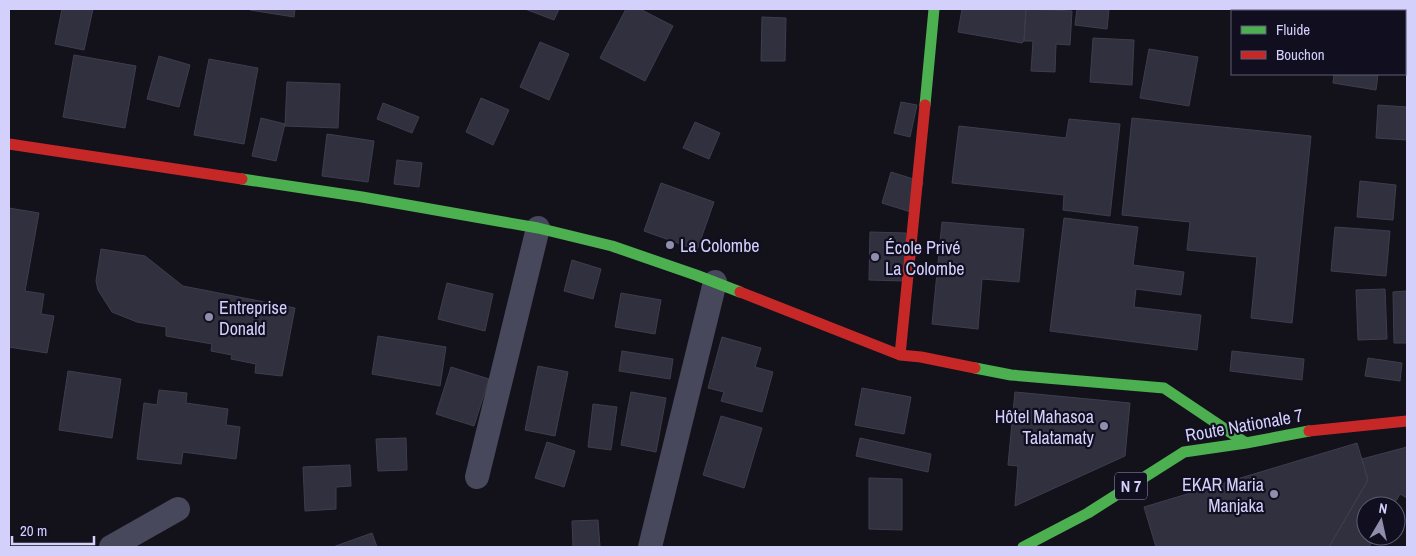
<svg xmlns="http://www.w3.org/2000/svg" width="1416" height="556" font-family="'Archivo Narrow',sans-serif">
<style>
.building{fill:#31303e;stroke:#3e3d4e}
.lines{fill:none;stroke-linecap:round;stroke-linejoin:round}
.street{stroke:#48485c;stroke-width:24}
.fast{stroke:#4caf50;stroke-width:11}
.jam{stroke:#c62828;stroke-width:11}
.poi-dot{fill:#908ead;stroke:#100e1f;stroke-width:2}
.labels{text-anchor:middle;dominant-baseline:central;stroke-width:4.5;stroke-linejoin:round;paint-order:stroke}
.shield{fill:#100e1f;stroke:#9896b9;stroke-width:1}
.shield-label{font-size:16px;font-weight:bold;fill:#d3d0fb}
.poi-label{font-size:18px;fill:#d3d0fb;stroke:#100e1f;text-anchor:start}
.street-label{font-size:18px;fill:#d3d0fb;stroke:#100e1f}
</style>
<rect width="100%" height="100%" fill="#13121b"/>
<path class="building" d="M62 9H93L84 50 55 44Z
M250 9H295L294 17 250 10Z
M525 9H559L554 20Z
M626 9H640L673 26 645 81 600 58Z
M962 9H1026L1024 41 1022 43 958 32Z
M1026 9 1072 11 1070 45 1056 44 1055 72 1031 71 1033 41H1024Z
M1077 9H1109L1107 29 1075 25Z
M1298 9H1343V11H1297Z
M1397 9H1407V24H1405V11H1397Z
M762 17 786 18 785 61H761Z
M1093 38 1134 40 1132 85 1090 82Z
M540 42 569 54 549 100 520 87Z
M1149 49 1198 57 1189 106 1140 98Z
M74 55 136 66 125 128 63 117Z
M159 56 190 65 179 107 147 99Z
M209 59 258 68 244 144 194 135Z
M1334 74H1378L1376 90 1333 83Z
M287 82 340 84 338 128 285 126Z
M481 98 509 110 493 145 466 132Z
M901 102 917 105 910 137 894 133Z
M383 103 419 117 412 133 377 119Z
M1378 105 1407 107V140L1376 138Z
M261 118 285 124 276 161 252 156Z
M1132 118 1311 136 1292 323 1251 318 1257 257 1187 250 1190 222 1122 215Z
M1069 119 1120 124 1110 216 1063 210 1064 195 952 183 959 126 1066 138Z
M695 122 720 133 709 159 683 148Z
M327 134 374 141 368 182 322 176Z
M397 160 422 163 419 187 394 184Z
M891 172 923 182 914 213 882 203Z
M1360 181 1396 185 1393 220 1357 217Z
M661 183 714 202 697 250 644 231Z
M9 208 39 213 25 291 44 294 41 314 54 316 47 353 9 347Z
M1064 218 1138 227 1133 265 1184 272 1181 295 1136 289 1134 307 1201 315 1197 350 1050 331Z
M942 222 1024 229 1019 282 982 279 978 329 932 324Z
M1335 227 1390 231 1386 276 1331 271Z
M870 232 906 233 905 281 869 280Z
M101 249 145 256 183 286 295 308 282 376 255 373 256 364 231 359 232 355 211 351 212 344 166 336V327L137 322 112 312 98 290 96 281Z
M572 260 601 269 593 299 564 291Z
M447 283 493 294 485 331 438 319Z
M1385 289 1387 339 1358 340 1356 290Z
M1407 291V343H1394L1393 292Z
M621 293 661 300 655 334 615 327Z
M378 336 446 347 440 386 372 374Z
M722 337 761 348 755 367 773 372 762 412 721 401 724 392 708 388Z
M622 351 673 359 670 379 619 371Z
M1232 351 1304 359 1302 380 1230 371Z
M1368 358 1402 363 1400 381 1365 376Z
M538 366 568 372 555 436 525 430Z
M451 367 489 379 474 426 436 414Z
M68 371 121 379 112 438 59 430Z
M862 388 911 397 904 434 855 425Z
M159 390 187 393 186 403 228 409 226 425 240 427 236 459 183 452 181 464 137 459 144 403 157 405Z
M631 392 666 398 656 452 621 445Z
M1015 392 1130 403 1125 456 1015 506 1018 466 1008 465Z
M593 404 617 407 611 450 588 447Z
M721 416 762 428 744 488 703 475Z
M406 438 407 470 378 471 376 439Z
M860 438 931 454 928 472 856 456Z
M547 442 575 451 564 487 535 478Z
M1357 443 1368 480 1329 547H1156L1144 507Z
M1407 447V498L1400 494 1393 506H1366V536H1376L1369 547H1329L1368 480 1362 459Z
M350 465 351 486 336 487V509L305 511 303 467Z
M869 478 902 479V530L869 529Z
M598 520 600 547H573L572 521Z
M372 533 377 547H333Z"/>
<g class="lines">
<path class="street" d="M477 477 538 228
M111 547 178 509
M650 547 715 282"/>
<path class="fast" d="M925 105 934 9
M242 179 362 197 538 228 612 246 696 275 740 292
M975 368 1011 375 1164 388 1246 443
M1023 547 1088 513 1184 452 1246 443 1309 431"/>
<path class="jam" d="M9 144 242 179
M740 292 900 355 921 357 975 368
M900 355 925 105
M1309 431 1407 421"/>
</g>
<g class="poi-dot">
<circle cx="670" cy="245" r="5"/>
<circle cx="875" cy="257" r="5"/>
<circle cx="209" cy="317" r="5"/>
<circle cx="1104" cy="426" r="5"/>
<circle cx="1274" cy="494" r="5"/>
</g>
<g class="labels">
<rect class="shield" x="1115" y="472.5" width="32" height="27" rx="4"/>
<g class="shield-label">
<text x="1131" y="486">N 7</text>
</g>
<g class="poi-label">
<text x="680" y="245">La Colombe</text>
<text x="885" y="247">École Privé<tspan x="885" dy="21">La Colombe</tspan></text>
<text x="219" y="307">Entreprise<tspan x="219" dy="21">Donald</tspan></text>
<text x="1094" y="416" text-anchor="end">Hôtel Mahasoa<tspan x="1094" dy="21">Talatamaty</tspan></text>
<text x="1264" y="484" text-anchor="end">EKAR Maria<tspan x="1264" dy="21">Manjaka</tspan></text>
</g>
<g class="street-label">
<text transform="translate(1244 425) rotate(-10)">Route Nationale 7</text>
</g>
</g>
<rect width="1416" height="556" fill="none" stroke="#d3d0fb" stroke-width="20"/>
<rect x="1231" y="10" width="175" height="65" fill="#100e1f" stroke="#5e5c77"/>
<rect x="1241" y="26" width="25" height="8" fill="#4caf50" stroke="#5e5c77"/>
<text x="1276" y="35" font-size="15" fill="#d3d0fb">Fluide</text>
<rect x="1241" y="51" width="25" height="8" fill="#c62828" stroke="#5e5c77"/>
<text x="1276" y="60" font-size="15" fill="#d3d0fb">Bouchon</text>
<g transform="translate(1381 521) rotate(9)"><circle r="24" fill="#100e1f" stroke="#5e5c77"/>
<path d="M0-4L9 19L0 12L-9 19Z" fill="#908ead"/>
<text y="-8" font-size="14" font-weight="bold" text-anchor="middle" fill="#d3d0fb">N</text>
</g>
<path d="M12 536v8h82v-8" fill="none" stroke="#d3d0fb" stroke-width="2.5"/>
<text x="20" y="536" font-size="15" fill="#d3d0fb" stroke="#100e1f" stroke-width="4" paint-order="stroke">20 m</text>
</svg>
